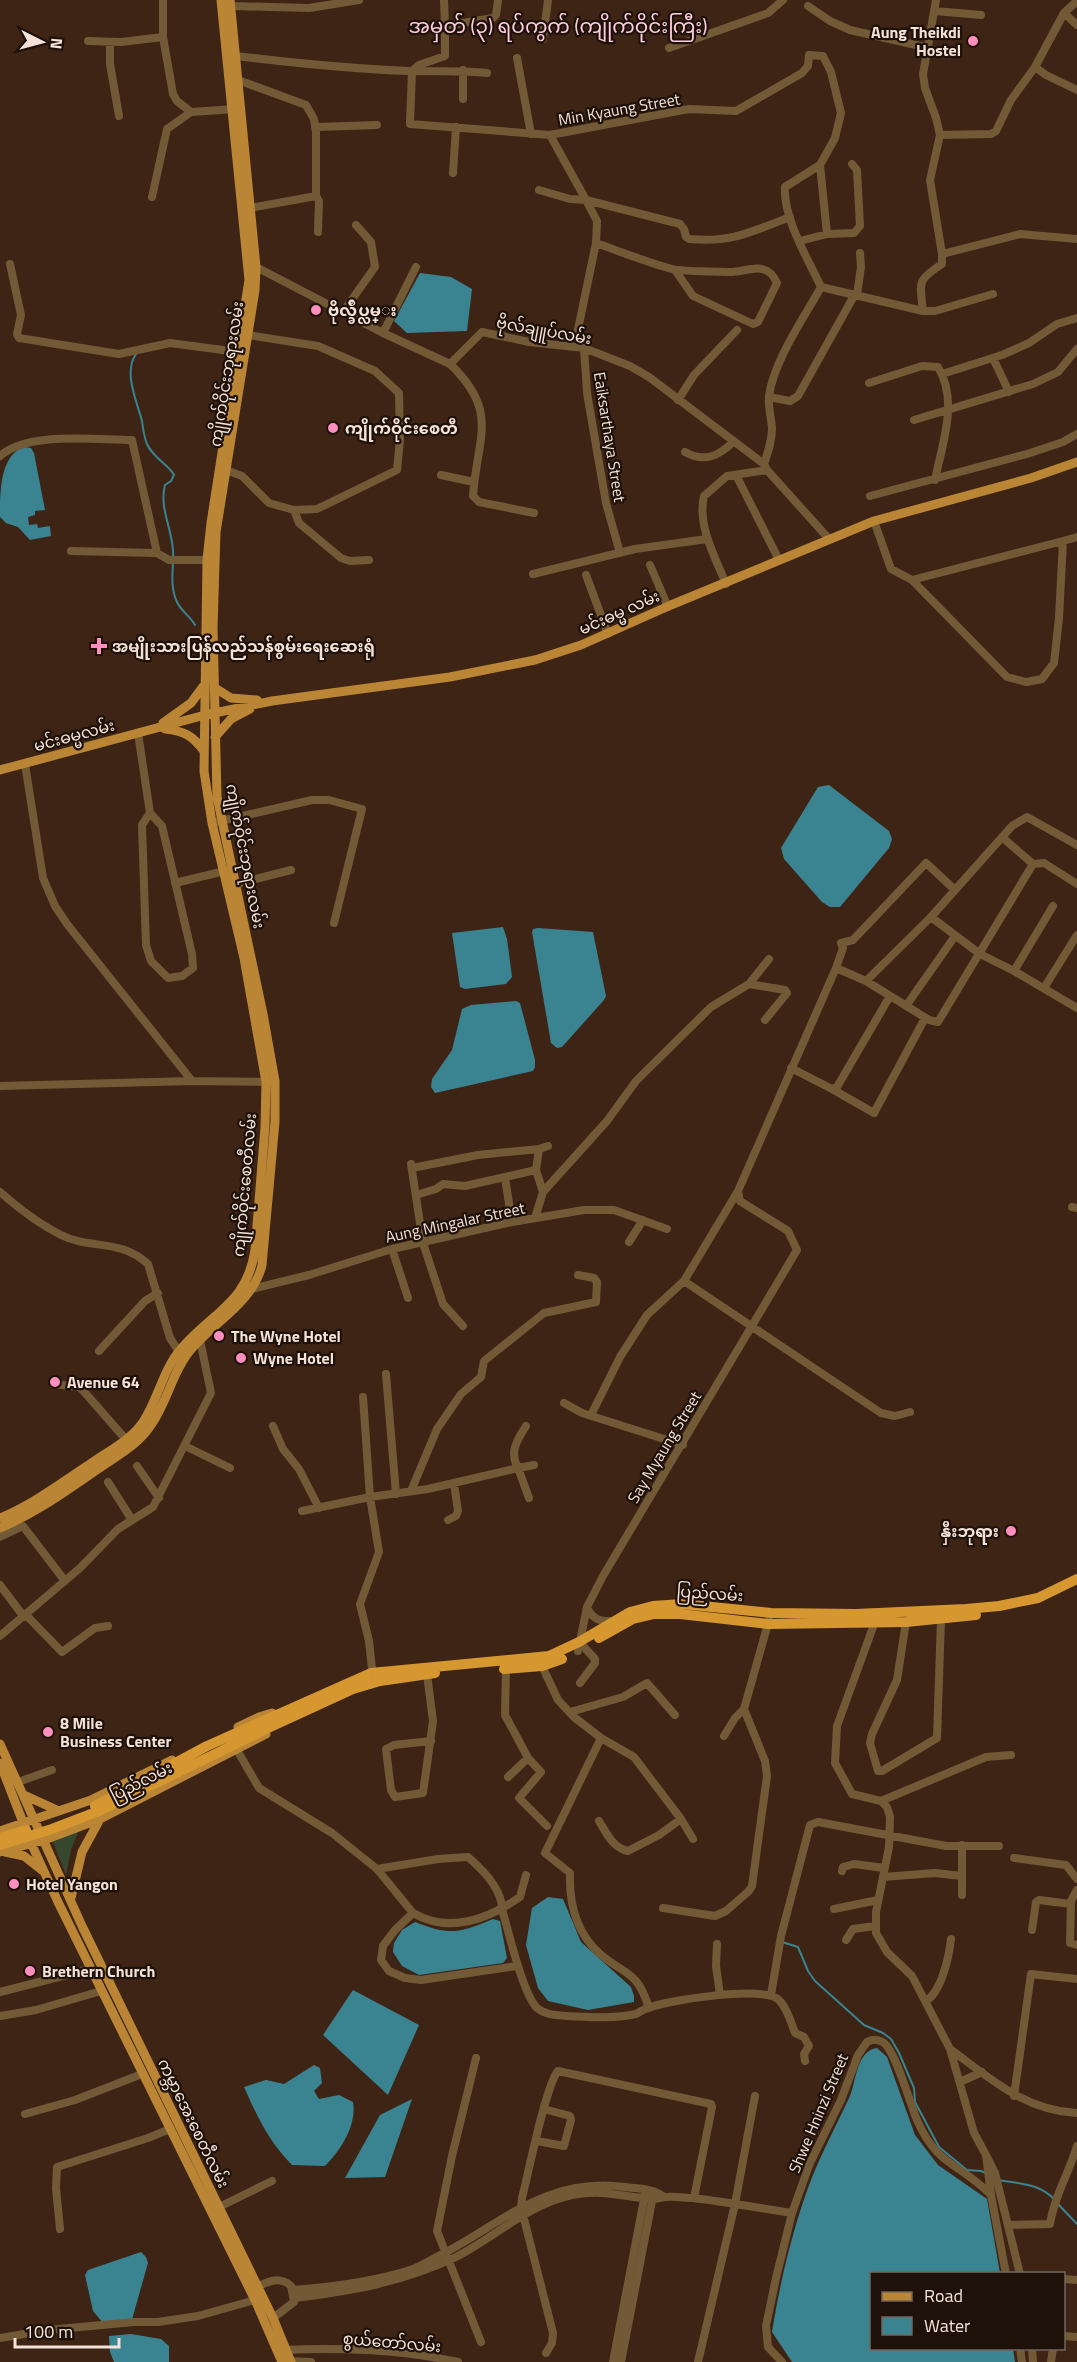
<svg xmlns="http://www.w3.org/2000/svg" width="1077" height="2362" font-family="'Titillium Web','Noto Sans Myanmar',sans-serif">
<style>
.green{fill:#37472d}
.water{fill:#3a8492}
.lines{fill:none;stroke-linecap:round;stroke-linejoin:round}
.stream{stroke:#3a8492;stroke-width:2}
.minor{stroke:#735a36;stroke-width:8}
.major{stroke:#ba8635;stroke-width:9}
.highway{stroke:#d69730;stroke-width:10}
.highway-bridge{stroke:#d69730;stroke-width:10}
.poi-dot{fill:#fe8ebd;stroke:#1d110a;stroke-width:2}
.labels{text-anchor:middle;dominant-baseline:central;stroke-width:4.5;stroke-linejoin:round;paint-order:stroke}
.poi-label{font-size:16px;font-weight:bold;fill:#f4e2d8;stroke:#1d110a;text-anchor:start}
.street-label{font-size:16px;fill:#f4e2d8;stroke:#1d110a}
.quarter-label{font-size:20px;fill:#fecddf;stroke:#1d110a}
</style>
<rect width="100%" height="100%" fill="#3e2415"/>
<path class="green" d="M80 1827 71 1850 66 1875 52 1840Z"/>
<path class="water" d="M420 273 451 277 472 289 467 331 407 333 394 321Z
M24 447 31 448 34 453 45 510 35 511V515L28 517 29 525 37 524 38 528 50 526 51 536 30 540 18 527 6 523 0 517C0 492 0 455 24 447Z
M829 785 889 831 892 839 889 848 840 907H830L822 902 784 859 781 848 818 787Z
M503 927 507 939 512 977 506 984 465 989 460 987 452 933Z
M538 928 593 932 606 996 604 1000 562 1047 557 1048 551 1043 532 932 533 929Z
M516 1001 520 1003 535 1060V1067L533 1071 435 1093 431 1087 432 1079 452 1050 462 1009 471 1005Z
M548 1897 563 1899 581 1942 631 1987 634 1996V2002L588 2010 548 2001 538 1988 526 1945 532 1908Z
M493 1919 500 1921 507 1958 503 1963 419 1975 402 1966 393 1952 394 1943 402 1930 415 1922C451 1936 459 1933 493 1919Z
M353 1990 419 2025 388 2095 323 2035Z
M877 2048 887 2057 915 2135 938 2165 987 2199 1000 2273 872 2274V2348L1013 2349 1015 2362H792L772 2332C780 2282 793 2227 811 2180 822 2152 837 2124 850 2096 856 2081 857 2050 877 2048Z
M314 2065 320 2068 322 2083 314 2091 319 2099 339 2095 353 2102C357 2125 341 2150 325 2166L292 2165C268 2140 258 2118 244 2087L266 2080 284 2084Z
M412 2099 385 2177 345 2178 380 2115Z
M141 2252 146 2257 148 2263 131 2323 104 2324 93 2311 85 2275 88 2270Z
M131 2334 161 2339 169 2346V2362H114L110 2352 109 2336Z"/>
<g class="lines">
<path class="stream" d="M136 354C123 372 137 402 142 421 143 429 144 437 147 444 153 458 169 465 174 475L171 481 165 485C159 508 172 528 173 551 174 568 169 585 177 602 181 611 190 616 195 625
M782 1942 798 1947 808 1971 815 1981 864 2025 883 2033 891 2039 899 2053 914 2088 915 2102 939 2147 967 2170 981 2171 986 2173
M999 2180C1020 2184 1039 2183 1055 2200
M1058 2204 1077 2224"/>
<path class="minor" d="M163 0V37L173 94 177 101 191 112
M444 0 445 26 493 18 496 15 498 0
M231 6 309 8 359 0
M808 6 830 21 850 30 929 48
M935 11 981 15
M1064 13 1077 25
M445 26V56L419 65 412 71 410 124 550 135 689 109 736 111 802 73 808 66 809 55 823 56 831 72 841 113 835 138 820 165 785 187C783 218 808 259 821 287
M543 39 548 0
M88 41 121 42 163 37
M110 42V64L119 116
M669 48 768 13 783 0
M236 56C294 63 352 69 410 71 436 72 461 70 487 73
M517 58 531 134
M1035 67 1046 75 1077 90
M463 70V99
M238 80 306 105 314 119 316 132V196L319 201 318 232
M315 127 377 125
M550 135 586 200 680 224 684 229 686 237 689 239C731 243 751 232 790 217
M940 135 991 134 996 131 1011 100 1035 67 1064 13 1077 1
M820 165 827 234
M453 173 456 127
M539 190 570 199 586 200 597 221 596 243 577 334 584 348 587 393 606 503 620 553
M152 197 167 129 191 112 236 109
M250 208 316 196
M800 241 827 234 854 233 860 226 857 170 852 164
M596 243C621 252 646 262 672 269 679 271 722 272 732 272 749 271 767 260 777 283L758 322 753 324 693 296 675 270
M942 254 1020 234 1077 239
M10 264 21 315 17 334 19 338 119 354 170 343 238 352
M256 267 383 333 450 364 482 332 529 342 584 348 630 366 649 377 764 464 767 470 829 539
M821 287 923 311H935L993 294
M857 295 861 267 860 253
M923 311C920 282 916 281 942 264V254L930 180 940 135 936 118 925 88 923 74 936 0
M343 312 375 267 371 242 356 225
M383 333 416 267
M993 358 1009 392
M450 364C500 412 477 437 473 496L479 502 534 513
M942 374 1002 355 1029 343 1057 324 1077 318
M869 383 922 366 938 367C959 401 942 444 935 480
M769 397 790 401 798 396 855 294
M678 400 694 375 737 330
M914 420 1033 384 1058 372 1077 349
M685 452C705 463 719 456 734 441
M0 456C29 431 95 440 132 440L157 553
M764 464C768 452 772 441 772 428 771 417 768 406 769 396 774 360 804 318 821 287
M226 470 242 476 269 503 294 510 317 509 397 470 400 439 399 393 375 371 318 346 248 335
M441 475 474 482
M736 475 779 560
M870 496 1027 454 1063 442 1077 434
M294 510 299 523 341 558 350 561 369 560
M874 521 891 569 912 580 1007 677 1026 682 1042 679 1054 663 1059 618 1063 541 1077 537
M71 551 157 553 169 560H212
M650 565 668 607
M533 574 635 549 707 539
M586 575 608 634
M912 580 1063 541
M726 584C715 557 697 525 704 496L727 476 767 470
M138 733 150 813 162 826 192 954 193 968 182 976 168 978 151 961 146 945 142 825 150 813
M25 764 43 878 55 906 67 924 192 1081
M212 823 312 800H329L362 809 334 923
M1002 837 1033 864
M175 883 229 870
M236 884 291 870
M931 917 980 954 1014 971 1077 1008
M836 968 866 981 929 1020 938 1022 1033 864 1044 863 1077 884
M1014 971 1053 906
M866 981 931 917 1012 826 1027 817 1077 845
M749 984 769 959
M1044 988 1077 935
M906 1006 955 936
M791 1068 832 1089 837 1087 890 996
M0 1086 192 1081 271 1082
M832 1089 874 1113 925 1018
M411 1164 423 1243 443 1304 463 1326
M412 1168 478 1155 539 1149
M505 1178 512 1222
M0 1192C17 1207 41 1225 61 1235 91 1250 119 1238 148 1264L170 1338 181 1355
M543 1192 536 1170 539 1149 548 1146
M416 1195 436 1189 443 1184 465 1186 536 1170
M1072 1207 1077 1208
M535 1218 543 1192 607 1121 636 1081 711 1007 749 984 785 990 787 993 765 1020
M629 1242 643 1220
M392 1249 408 1298
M684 1281 881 1413 895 1416 910 1412
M247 1290 309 1275 392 1249 512 1222 584 1210H614L667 1229
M99 1351 145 1301 158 1293
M386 1374 396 1494
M53 1384 80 1387 129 1443
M363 1397 370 1497 379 1552 360 1604 369 1641 373 1678
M564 1403 582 1413 683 1445
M591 1415 620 1357 647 1315 684 1281 738 1191
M273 1426 283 1449 299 1469 319 1508
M185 1446 230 1468
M137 1466 159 1498
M108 1482 132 1520
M411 1491 437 1429 461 1394 481 1377 484 1361 544 1313 596 1302 597 1282 594 1278 578 1275
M529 1498 518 1468 534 1465
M302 1511 370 1497 428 1489 518 1468C509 1452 517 1440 526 1426
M448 1520 456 1516 458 1511 454 1484
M0 1537 23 1526 65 1581
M0 1585 24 1617
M587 1607C591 1618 599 1622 611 1621
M26 1615 62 1652 95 1628 108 1626
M876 1619 837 1726 835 1763 852 1794 881 1801 887 1807 890 1817 889 1847 876 1912V1933L887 1952 912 1976 950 2049 974 2133 986 2155 991 2195 1006 2274
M906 1622 897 1680 872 1734 870 1743 878 1771H882L937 1738 941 1619
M0 1636 80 1568 118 1529 153 1507 211 1393 200 1340
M578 1651 587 1607 603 1576 797 1250 788 1231 740 1201 738 1191 836 968 843 948 841 943 853 940 926 863 955 890
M542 1666 558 1700 574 1717 601 1738 634 1757 681 1819 693 1839
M506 1668 505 1715 528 1758 541 1772 519 1798 547 1826
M427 1674 433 1721 423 1793 395 1797 391 1790 386 1749 394 1745 431 1741
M580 1683 595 1663V1659L584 1647
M570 1712 623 1697 647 1683 675 1715
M724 1736 735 1718 744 1709
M601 1738 545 1853 570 1873C569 1903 576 1933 600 1954 626 1976 637 1970 649 2008
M237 1750 259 1788 332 1833 377 1869 413 1913C449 1934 488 1919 520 1897L526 1875
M508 1777 528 1758
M18 1782 52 1770
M881 1801 986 1757 1011 1755
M599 1821C607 1834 613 1848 628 1851L659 1835 681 1819
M1014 1858 1066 1865 1077 1879
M377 1869 438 1859 468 1857C482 1869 502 1889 502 1909 508 1930 523 1994 537 2008 545 2015 557 2015 567 2016 590 2017 613 2019 636 2014 640 2012 644 2009 648 2008 669 2000 764 1985 779 2000 787 2008 791 2022 795 2033L804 2037 809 2046 804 2054 805 2061
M842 1871 843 1867 854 1864 884 1868
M883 1877 935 1873 962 1876
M1077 1890 1071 1901 1070 1943 1077 1945
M962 1895V1845
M663 1908 715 1916 726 1911 749 1891 752 1886 767 1776 765 1761 744 1709 769 1620
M834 1909 878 1900
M413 1913 395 1930 383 1946 381 1960 389 1971 405 1978 421 1980 517 1966
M1032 1930 1036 1902 1039 1900 1071 1904
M846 1940 853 1929 875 1926
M717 1944 716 1966 720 1995
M0 1992 90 1969
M771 1995 781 1936 810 1825 818 1822 946 1846H999
M926 2001C942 1991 949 1956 951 1939
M0 2016 36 2010 101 1991
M950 2049C991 2079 1024 2110 1077 2113
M476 2058 452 2156 437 2231 481 2342
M960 2082 982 2072
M1014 2096 1031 1974 1077 1979
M25 2114 75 2100 142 2074
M537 2141 564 2146 571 2120 570 2116 544 2109
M987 2157 995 2173 1020 2274
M219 2207 272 2181
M1008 2225 1050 2224C1054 2197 1069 2173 1077 2146
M60 2229 56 2188 57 2167 148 2138 170 2129
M1064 2279 1077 2280
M253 2289C266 2282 279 2275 291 2286L294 2302 273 2318
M292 2290C332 2287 374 2282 413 2269 425 2264 438 2256 450 2250 509 2217 552 2177 625 2187 638 2189 653 2188 664 2197
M294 2298C351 2291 404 2282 456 2257 495 2237 529 2204 572 2195 606 2189 622 2197 653 2199 658 2199 661 2197 666 2197 675 2196 685 2198 693 2198 726 2202 759 2208 792 2213
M1064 2336 1077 2337
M0 2338 48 2330 134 2322H158L198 2316 255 2300
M1020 2348 1022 2362
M1032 2348 1033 2362
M283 2350C338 2347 404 2350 458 2362
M546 2353 552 2343 553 2333 521 2207 522 2198C528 2175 546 2084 558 2071L711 2104 712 2107 694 2198
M286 2361 311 2362
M613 2362 645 2194
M621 2362 653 2196
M698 2362 735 2204 755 2096
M782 2362 768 2347 766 2326 776 2278 792 2213 810 2163 841 2100 858 2055 867 2042C872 2039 879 2039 884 2043 896 2052 910 2104 917 2120 937 2166 959 2163 990 2194
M1051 2362 1053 2348"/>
<path class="major" d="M215 688 231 698 257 700
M163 723 191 703 205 684
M165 729C184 731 192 735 204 751
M215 737 231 719 250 709
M0 770 205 715 272 701 450 677 535 660 581 645 671 605 874 521 1031 478 1077 462
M0 1518C32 1505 61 1483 90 1464 108 1451 130 1441 143 1422 158 1400 163 1369 181 1349 212 1312 247 1304 255 1250L265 1127 266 1082 244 958 212 823 204 771 207 560 211 523 249 280 221 0
M0 1528C36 1513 66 1491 98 1469 118 1455 138 1445 151 1425 167 1403 172 1373 189 1352 212 1323 253 1303 262 1265L275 1122V1081L263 1014 217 797 213 627 216 532 255 290 256 267 230 0
M238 1727 259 1717 272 1713
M0 1744 82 1926 273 2318 291 2362
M0 1763 31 1843 58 1902 255 2300 282 2362
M24 1795 59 1811
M0 1831 91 1800 172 1760
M0 1852 44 1840 100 1819 266 1734
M5 1852 24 1856 43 1871
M71 1898 82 1852 100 1819"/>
<path class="highway" d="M599 1638 633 1619 654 1614H680L768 1624 906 1622 976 1615
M504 1669 542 1666 562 1659
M263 1721 371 1673 549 1656 579 1642 630 1612 653 1606 682 1604 771 1613 856 1614 966 1609 999 1606 1038 1598 1077 1579
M266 1729 353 1689 380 1681 435 1673"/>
<path class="highway-bridge" d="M95 1806 207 1746 263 1721
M0 1838 26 1830
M0 1845 52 1829 99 1811 266 1729"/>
</g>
<g class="poi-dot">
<circle cx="973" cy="41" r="6"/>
<circle cx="316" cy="310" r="6"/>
<circle cx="333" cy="428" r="6"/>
<path d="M96 637h6v6h6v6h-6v6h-6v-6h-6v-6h6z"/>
<circle cx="219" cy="1336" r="6"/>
<circle cx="241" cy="1358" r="6"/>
<circle cx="55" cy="1382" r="6"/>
<circle cx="1011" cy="1531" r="6"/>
<circle cx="48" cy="1732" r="6"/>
<circle cx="14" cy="1884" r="6"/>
<circle cx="30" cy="1971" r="6"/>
</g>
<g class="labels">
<g class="poi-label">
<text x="961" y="32" text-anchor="end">Aung Theikdi<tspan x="961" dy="18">Hostel</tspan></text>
<text x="328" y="310">ဗိုလ္ခ်ဳပ္လမ္း</text>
<text x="345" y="428">ကျိုက်ဝိုင်းစေတီ</text>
<text x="112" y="646">အမျိုးသားပြန်လည်သန်စွမ်းရေးဆေးရုံ</text>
<text x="231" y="1336">The Wyne Hotel</text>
<text x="253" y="1358">Wyne Hotel</text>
<text x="67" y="1382">Avenue 64</text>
<text x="999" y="1531" text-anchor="end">နှီးဘုရား</text>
<text x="60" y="1723">8 Mile<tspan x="60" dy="18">Business Center</tspan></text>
<text x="26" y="1884">Hotel Yangon</text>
<text x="42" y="1971">Brethern Church</text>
</g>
<g class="street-label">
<text transform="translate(619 109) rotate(-10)">Min Kyaung Street</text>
<text transform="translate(544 330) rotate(10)">ဗိုလ်ချူပ်လမ်း</text>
<text transform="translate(226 374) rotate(-81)">ကျိုက်ဝိုင်းဘုရားလမ်း</text>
<text transform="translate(610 437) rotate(81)">Eaiksarthaya Street</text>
<text transform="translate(619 612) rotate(-24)">မင်းဓမ္မ လမ်း</text>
<text transform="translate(74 735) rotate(-15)">မင်းဓမ္မလမ်း</text>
<text transform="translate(246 856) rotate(79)">ကျိုက်ဝိုင်းဘုရားလမ်း</text>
<text transform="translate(244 1185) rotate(-85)">ကျိုက်ဝိုင်းစေတီလမ်း</text>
<text transform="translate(455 1222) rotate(-12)">Aung Mingalar Street</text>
<text transform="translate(664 1447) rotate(-59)">Say Myaung Street</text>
<text transform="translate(710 1593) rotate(4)">ပြည်လမ်း</text>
<text transform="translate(141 1781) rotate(-27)">ပြည်လမ်း</text>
<text transform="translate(818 2113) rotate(-67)">Shwe Hninzi Street</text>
<text transform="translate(194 2123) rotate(64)">ကမ္ဘာအေးစေတီလမ်း</text>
<text transform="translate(392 2342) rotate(5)">စွယ်တော်လမ်း</text>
</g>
<g class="quarter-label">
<text x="558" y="25">အမှတ် (၃) ရပ်ကွက် (ကျိုက်ဝိုင်းကြီး)</text>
</g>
</g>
<rect x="870" y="2272" width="195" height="78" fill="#1d110a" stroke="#73655c" stroke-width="1.5"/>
<rect x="882" y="2292" width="30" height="9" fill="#ba8635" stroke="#73655c" stroke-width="1.5"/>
<text x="924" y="2302" font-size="18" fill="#f4e2d8">Road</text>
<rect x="882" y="2317" width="30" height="18" fill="#3a8492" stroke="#73655c" stroke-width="1.5"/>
<text x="924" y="2332" font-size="18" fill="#f4e2d8">Water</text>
<g transform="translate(42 42) rotate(96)" stroke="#1d110a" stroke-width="4.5" paint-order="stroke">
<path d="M0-4.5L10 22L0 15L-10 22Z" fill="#f4e2d8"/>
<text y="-9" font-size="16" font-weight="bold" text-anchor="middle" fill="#f4e2d8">N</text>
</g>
<path d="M15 2338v9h104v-9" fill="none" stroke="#f4e2d8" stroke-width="3"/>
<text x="24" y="2338" font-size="18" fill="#f4e2d8" stroke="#1d110a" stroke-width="4.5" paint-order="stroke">100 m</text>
</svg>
